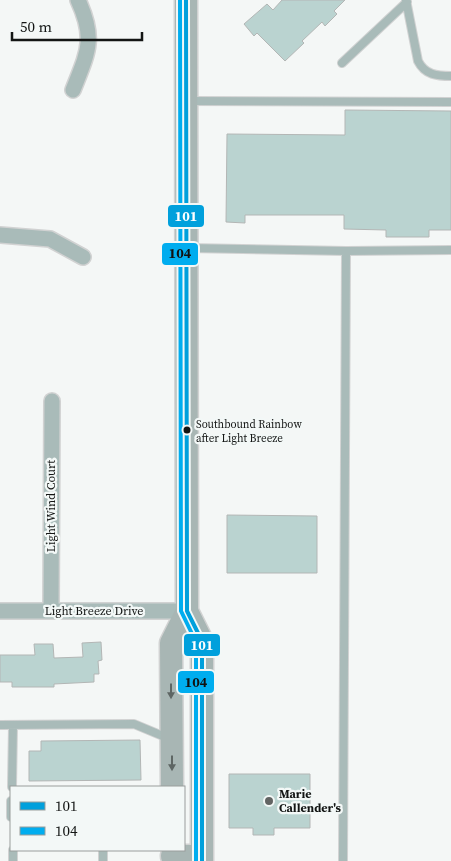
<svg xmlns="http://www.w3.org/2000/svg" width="451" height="861" font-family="'Source Serif 4',serif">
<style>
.building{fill:#bad3d0;stroke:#b3b6b5}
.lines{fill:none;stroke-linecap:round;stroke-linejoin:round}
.lane-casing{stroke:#d1d2d2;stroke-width:10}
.street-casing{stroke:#d1d2d2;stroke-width:18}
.primary-casing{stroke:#d1d2d2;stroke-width:25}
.lane{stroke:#a9bbb9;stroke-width:8}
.street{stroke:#a9bbb9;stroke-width:15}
.primary{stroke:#a8b6b4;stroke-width:22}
.bus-1-casing{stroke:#f3f8f7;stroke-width:8}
.bus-2-casing{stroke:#f3f8f7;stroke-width:8}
.bus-1{stroke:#00a0dc;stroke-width:4}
.bus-2{stroke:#00adef;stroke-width:4}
.oneway{fill:#5e6664}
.bus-dot{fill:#131514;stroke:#f3f8f7;stroke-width:2}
.poi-dot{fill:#626463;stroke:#f3f8f7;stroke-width:2}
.labels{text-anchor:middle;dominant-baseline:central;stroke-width:4.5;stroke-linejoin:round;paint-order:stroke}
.bus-label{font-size:11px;fill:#131514;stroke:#f3f8f7;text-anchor:start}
.street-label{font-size:12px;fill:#131514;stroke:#f3f8f7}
.poi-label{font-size:12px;font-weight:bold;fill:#131514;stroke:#f3f8f7;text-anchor:start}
.line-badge{stroke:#f3f8f7;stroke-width:2}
.badge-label{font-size:14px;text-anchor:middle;font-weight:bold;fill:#fff}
.pale-badge-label{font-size:14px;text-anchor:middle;font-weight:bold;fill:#111}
</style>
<rect width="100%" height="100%" fill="#f4f7f6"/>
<path class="building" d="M282 0H345L334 11 337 14 325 26 322 22 302 41 304 43 285 61 257 33 254 36 244 24 267 4 273 10Z
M345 110 451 111V230H429V237H386V230L344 229V215H245V223L226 222 227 134 345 135Z
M227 515 317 516V573H227Z
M101 642 102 660 98 661 99 674H94V682L54 684V687H12V682H0V655H35L34 644H53L54 658 83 657 82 643Z
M140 740 141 780 29 781V751H41V741Z
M229 774H310V828H274V835H253V828H229Z"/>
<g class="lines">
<g class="lane-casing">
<path id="lane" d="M406 0 418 61C425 75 437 76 451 76
M342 63 407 2
M188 101 451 102
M188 248 346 251 451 250
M0 725 134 724 170 739
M12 787 13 725
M11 801V817
M13 850V861
M103 861V850
M343 861 346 251"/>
</g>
<g class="street-casing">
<path id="street" d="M73 90C88 52 96 39 78 0
M0 235 50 239 83 257
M0 611H187
M51 611 52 401"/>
</g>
<g class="primary-casing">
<path id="primary" d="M186 0 187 611 202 641V861
M172 787 171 643 187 611
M172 856H202"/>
</g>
<use href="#lane" class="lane"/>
<use href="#street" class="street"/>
<use href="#primary" class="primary"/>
<g class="bus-1-casing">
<path id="bus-1" d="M186 0 187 611 202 641V861"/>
</g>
<g class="bus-2-casing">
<path id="bus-2" d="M180 0 181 611 196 642V861"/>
</g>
<use href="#bus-1" class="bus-1"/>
<use href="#bus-2" class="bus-2"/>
</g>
<defs><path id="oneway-solid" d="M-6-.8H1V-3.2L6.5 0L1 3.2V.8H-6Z" transform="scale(1.25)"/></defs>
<g class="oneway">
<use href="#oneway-solid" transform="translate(171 691) rotate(90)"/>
<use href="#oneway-solid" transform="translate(172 763) rotate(90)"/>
</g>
<circle class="bus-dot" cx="187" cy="430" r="4.5"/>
<circle class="poi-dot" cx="269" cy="801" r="5"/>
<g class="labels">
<g class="bus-label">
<text x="196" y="424">Southbound Rainbow<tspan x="196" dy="14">after Light Breeze</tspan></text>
</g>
<g class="street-label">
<text transform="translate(51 506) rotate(-90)">Light Wind Court</text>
<text x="94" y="611">Light Breeze Drive</text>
</g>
<g class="poi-label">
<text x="279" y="794">Marie<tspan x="279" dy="14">Callender's</tspan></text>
</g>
</g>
<g class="line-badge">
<rect x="167" y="204" width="38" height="24" rx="5" fill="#00a0dc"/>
<rect x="161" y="242" width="38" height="24" rx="5" fill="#00adef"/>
<rect x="183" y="633" width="38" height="24" rx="5" fill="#00a0dc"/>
<rect x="177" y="670" width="38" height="24" rx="5" fill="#00adef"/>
</g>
<g class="badge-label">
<text x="186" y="221">101</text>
<text x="202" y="650">101</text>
</g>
<g class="pale-badge-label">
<text x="180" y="258">104</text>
<text x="196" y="687">104</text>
</g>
<rect x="10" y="786" width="175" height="65" fill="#f3f8f7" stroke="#999d9c"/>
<rect x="20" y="802" width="25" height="8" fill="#00a0dc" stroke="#999d9c"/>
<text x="55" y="811" font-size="15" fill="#131514">101</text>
<rect x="20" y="827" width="25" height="8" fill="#00adef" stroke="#999d9c"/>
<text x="55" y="836" font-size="15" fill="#131514">104</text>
<path d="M12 32v8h130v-8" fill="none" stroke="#131514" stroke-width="2.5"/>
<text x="20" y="32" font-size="15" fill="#131514" stroke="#f3f8f7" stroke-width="4" paint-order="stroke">50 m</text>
</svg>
